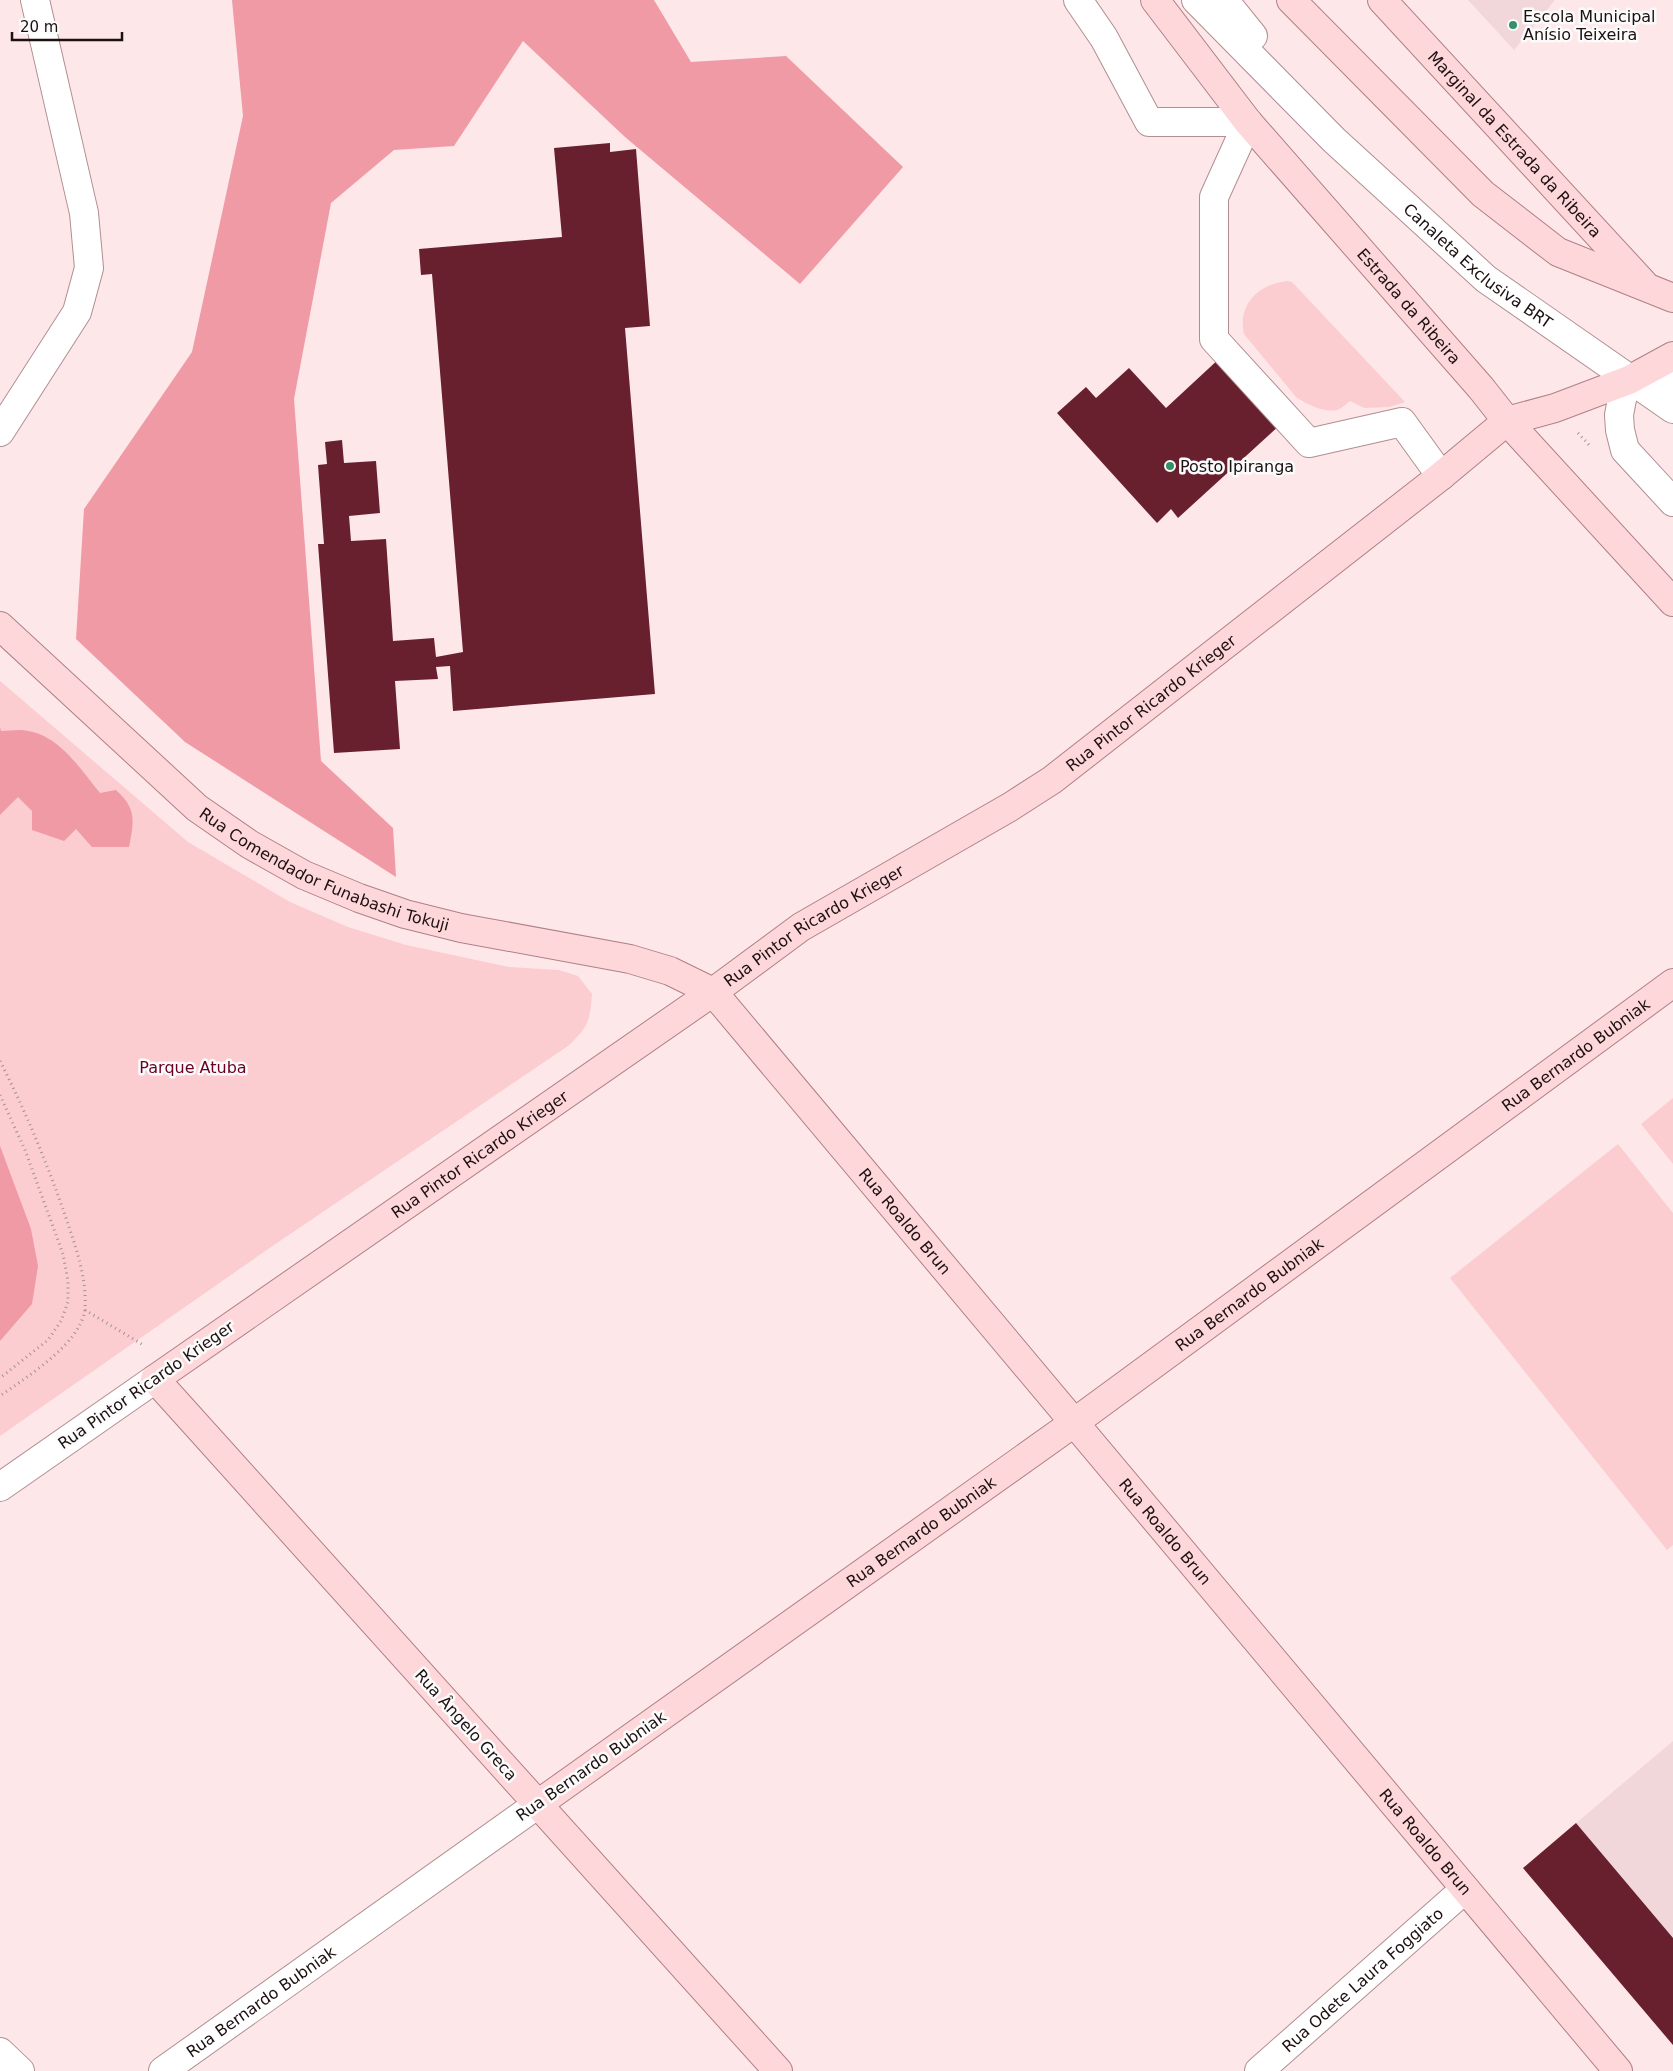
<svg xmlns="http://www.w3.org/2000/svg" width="1673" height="2071" font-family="'DejaVu Sans',sans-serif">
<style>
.built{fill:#f2d7da}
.green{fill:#fbccd0}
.forest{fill:#ef9aa4}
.building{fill:#68202f}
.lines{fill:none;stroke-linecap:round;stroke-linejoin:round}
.minor-casing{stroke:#b08e91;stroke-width:30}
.major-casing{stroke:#af8085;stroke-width:30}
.path{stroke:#a49293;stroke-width:3;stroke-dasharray:1 4;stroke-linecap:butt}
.minor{stroke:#fff;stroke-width:28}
.major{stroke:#fed7db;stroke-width:28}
.poi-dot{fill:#33916a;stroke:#fbfbfb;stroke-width:2}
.labels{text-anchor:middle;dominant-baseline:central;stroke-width:5;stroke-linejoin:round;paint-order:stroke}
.poi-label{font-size:16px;fill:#1c1011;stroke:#fbfbfb;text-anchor:start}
.street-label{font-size:16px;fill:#1c1011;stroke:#fbfbfb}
.park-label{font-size:16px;fill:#6a0124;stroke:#fbfbfb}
</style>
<rect width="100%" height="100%" fill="#fee7e9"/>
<path class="built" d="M1468 0H1555L1514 50Z
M1673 1741V2045L1523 1868Z"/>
<path class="green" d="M1287 281 1292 282 1405 402 1389 407 1364 408 1350 401C1346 404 1341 409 1337 410 1324 413 1306 404 1296 397L1244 334C1237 304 1260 284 1287 281Z
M0 681 188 842 290 902 348 927 406 945 509 967 559 970 578 976 592 994C590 1022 588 1027 568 1046L271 1247 0 1436Z
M1673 1098V1164L1641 1124Z
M1618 1144 1673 1213V1545L1667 1550 1450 1278Z"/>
<path class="forest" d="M232 0H654L691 62 786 56 903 167 800 284 625 137 523 41 454 146 394 150 331 203 294 399 321 761 393 828 396 877 185 742 76 639 84 509 192 352 243 116Z
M0 727 1 731C10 731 20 729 28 731 60 736 81 770 100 793L116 790C137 809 134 821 129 847H92L76 829 64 841 32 830V811L18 797 0 815Z
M0 1146 31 1229 38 1266 32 1304 0 1341Z"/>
<path class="building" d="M610 143V152L636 149 650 326 625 328 655 694 453 711 450 666 436 667 438 679 395 681 400 749 334 753 318 544H324L318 465 327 464 325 442 342 440 344 463 376 461 380 513 349 516 351 541 386 539 393 641 434 638 436 657 463 652 432 274 421 275 419 249 562 237 554 148Z
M1221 357 1281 424 1178 518 1171 509 1157 523 1057 413 1086 387 1096 398 1129 368 1166 408Z
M1576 1823 1673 1938V2045L1523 1868Z"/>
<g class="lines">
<g class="minor-casing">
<g id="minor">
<path d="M1078 0 1104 38 1149 122H1248L1214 197V339L1309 443 1402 422 1441 476"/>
<path id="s1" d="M1196 0 1334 140 1486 279 1673 409"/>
<path d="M1224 0 1253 36"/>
<path d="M1629 380 1622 399 1619 415 1620 430 1625 450 1673 502"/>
<path d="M1629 380 1673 379"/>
<path d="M0 432 77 312 89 268 84 213 35 0"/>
<path d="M0 1487 155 1379"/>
<path d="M0 2052 20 2071"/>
<path id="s2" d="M163 2071 538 1804"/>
<path id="s3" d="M1259 2071 1465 1889"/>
</g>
</g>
<g class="major-casing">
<g id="major">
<path id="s4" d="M1155 0 1248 122 1481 388 1507 421 1673 602"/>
<path d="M1291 0 1483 194 1558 252 1673 298"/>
<path id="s5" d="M1382 0 1643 283"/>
<path id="s6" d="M0 626 197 808 249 844 304 875 359 898 405 914 461 928 630 959 670 971 713 992 1618 2071"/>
<path id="s7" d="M538 1804 1075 1422 1673 983"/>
<path id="s8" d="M778 2071 155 1379 713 992 801 927 1010 807 1052 780 1441 476 1507 421 1555 408 1629 380 1673 356"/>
</g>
</g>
<path class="path" d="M1578 433 1589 445
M0 1061C25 1110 46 1161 64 1212 74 1242 87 1276 85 1308 85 1314 82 1321 79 1326 67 1351 23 1380 0 1396
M0 1095 25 1150 63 1254 68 1281V1302L61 1321 48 1340 0 1378
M85 1310 145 1346"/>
<use href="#minor" class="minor"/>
<use href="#major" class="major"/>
</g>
<g class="poi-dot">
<circle cx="1513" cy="25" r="5"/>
<circle cx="1170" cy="466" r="5"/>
</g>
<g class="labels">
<g class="poi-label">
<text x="1523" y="16">Escola Municipal<tspan x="1523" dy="18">Anísio Teixeira</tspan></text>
<text x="1180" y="466">Posto Ipiranga</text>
</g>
<g class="street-label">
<text stroke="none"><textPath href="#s5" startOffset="196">Marginal da Estrada da Ribeira</textPath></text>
<text stroke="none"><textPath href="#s1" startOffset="388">Canaleta Exclusiva BRT</textPath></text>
<text stroke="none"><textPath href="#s4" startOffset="398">Estrada da Ribeira</textPath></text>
<text stroke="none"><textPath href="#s8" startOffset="2136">Rua Pintor Ricardo Krieger</textPath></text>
<text stroke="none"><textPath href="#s6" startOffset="411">Rua Comendador Funabashi Tokuji</textPath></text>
<text stroke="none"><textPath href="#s8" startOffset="1731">Rua Pintor Ricardo Krieger</textPath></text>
<text stroke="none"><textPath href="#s7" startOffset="1280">Rua Bernardo Bubniak</textPath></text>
<text stroke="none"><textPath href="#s8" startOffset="1326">Rua Pintor Ricardo Krieger</textPath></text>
<text stroke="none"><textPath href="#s6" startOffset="1121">Rua Roaldo Brun</textPath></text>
<text stroke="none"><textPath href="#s7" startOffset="875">Rua Bernardo Bubniak</textPath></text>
<text transform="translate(146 1385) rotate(-35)">Rua Pintor Ricardo Krieger</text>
<text stroke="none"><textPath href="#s6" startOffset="1526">Rua Roaldo Brun</textPath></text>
<text stroke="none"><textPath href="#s7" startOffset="470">Rua Bernardo Bubniak</textPath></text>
<text transform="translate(466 1725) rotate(48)">Rua Ângelo Greca</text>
<text transform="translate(591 1766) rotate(-35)">Rua Bernardo Bubniak</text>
<text stroke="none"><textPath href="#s6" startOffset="1931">Rua Roaldo Brun</textPath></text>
<text stroke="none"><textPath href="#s3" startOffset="138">Rua Odete Laura Foggiato</textPath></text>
<text stroke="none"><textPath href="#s2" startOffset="120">Rua Bernardo Bubniak</textPath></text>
</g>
<g class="park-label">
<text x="193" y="1067">Parque Atuba</text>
</g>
</g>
<path d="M12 32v8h110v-8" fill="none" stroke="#1c1011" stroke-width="2.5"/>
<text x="20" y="32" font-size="15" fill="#1c1011" stroke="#fbfbfb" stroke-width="4" paint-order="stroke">20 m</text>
</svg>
